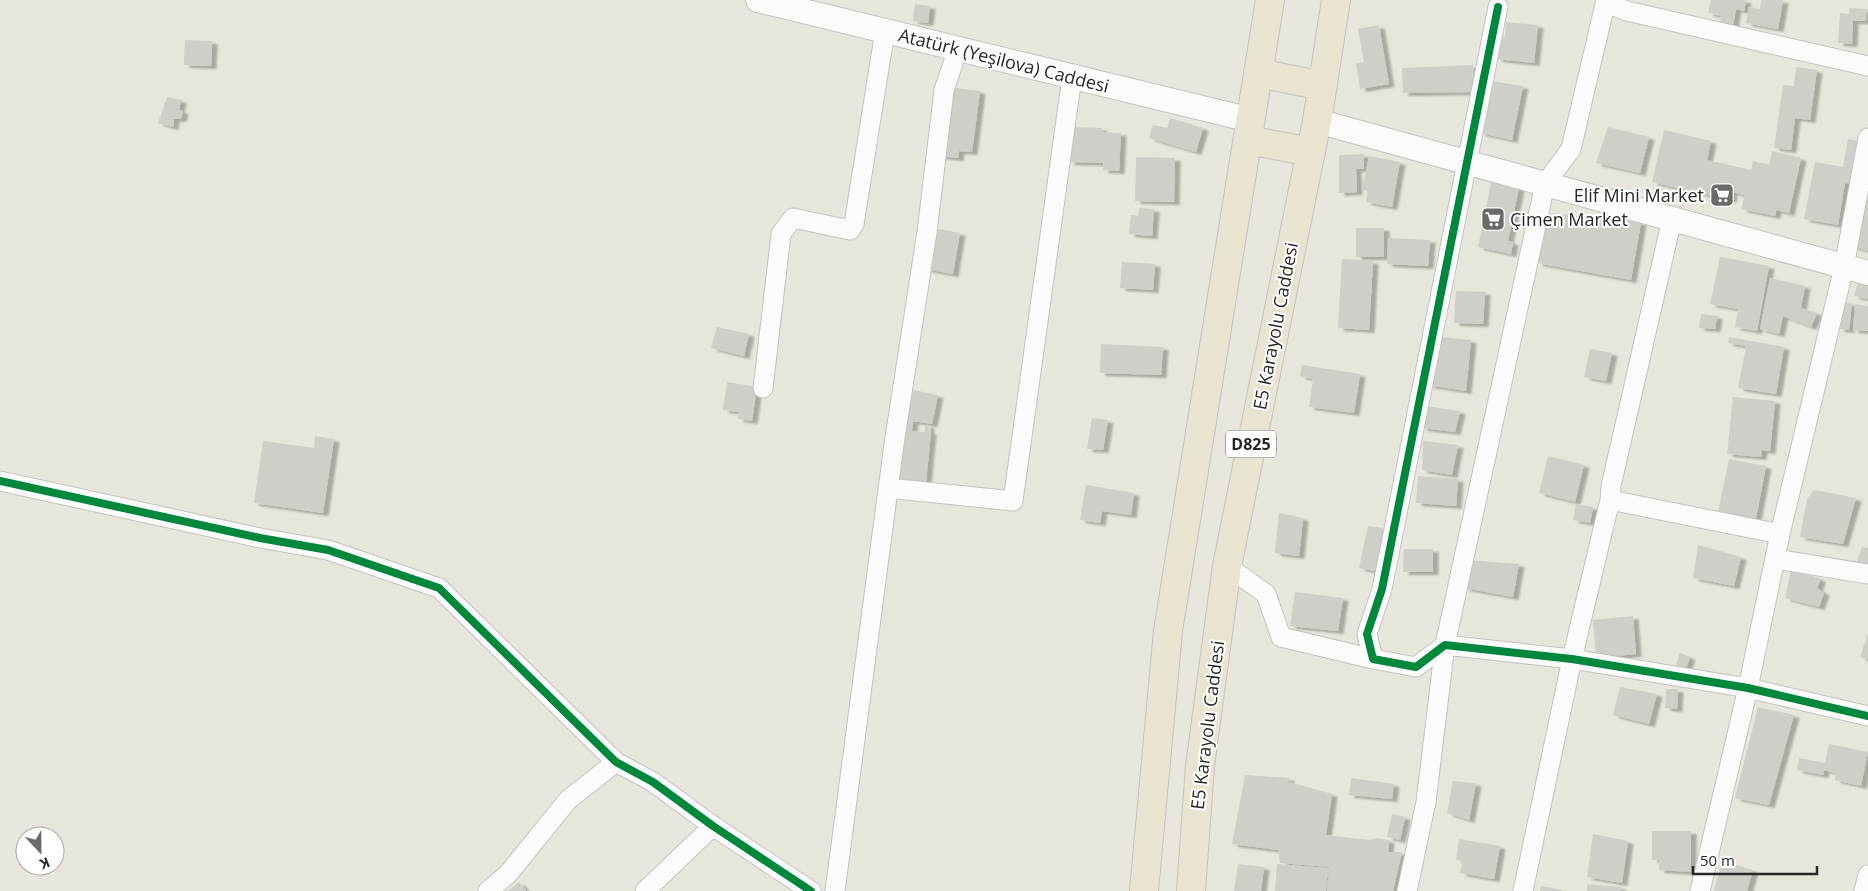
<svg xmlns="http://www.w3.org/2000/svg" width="1868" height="891" font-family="'Open Sans',sans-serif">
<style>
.building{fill:#d0cec8;filter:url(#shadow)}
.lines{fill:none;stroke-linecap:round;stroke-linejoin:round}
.minor-casing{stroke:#c4c3c3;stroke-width:21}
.tertiary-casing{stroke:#c4c3c3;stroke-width:26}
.trunk-casing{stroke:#c4c2bf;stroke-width:30}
.minor{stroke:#fcfbfa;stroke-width:19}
.tertiary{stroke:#fcfbfa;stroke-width:24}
.trunk{stroke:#e8e4d1;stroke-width:28}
.cycleway-casing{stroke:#fff;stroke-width:11}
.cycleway{stroke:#00873e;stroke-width:8}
.labels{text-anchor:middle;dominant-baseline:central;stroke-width:4;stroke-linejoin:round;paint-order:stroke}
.shield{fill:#fff;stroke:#686868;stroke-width:1}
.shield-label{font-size:16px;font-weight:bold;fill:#282828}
.street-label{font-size:18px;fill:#282828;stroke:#fff}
.poi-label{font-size:18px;fill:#282828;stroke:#fff;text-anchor:end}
</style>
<defs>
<filter id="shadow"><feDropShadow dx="5.5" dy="3" stdDeviation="1" flood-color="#0004"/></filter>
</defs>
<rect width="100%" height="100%" fill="#e8e5dc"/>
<path class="building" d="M1711 0H1746L1744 11 1736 9 1733 25 1720 23 1721 16 1708 13Z
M1761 0H1783L1778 29 1746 23 1749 7 1760 9Z
M915 4 930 6 928 23 913 21Z
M1850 8 1867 9 1866 21H1853L1852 44 1838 43 1840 13 1849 14Z
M1506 22 1538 25 1534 63 1497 59 1500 36H1505Z
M1379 25 1389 84 1360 89 1356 63 1364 62 1358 29Z
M185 40 212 41 211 66 184 65Z
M1473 65 1474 92 1403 93 1402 68Z
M1796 67 1817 70 1810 120 1795 118 1791 150 1774 148 1783 85 1794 86Z
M1490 81 1523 86 1512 140 1480 133Z
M948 87 980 91 972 152 959 151 958 158 939 156Z
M167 97 181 100 179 110 183 111 181 119H174L173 127 158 123Z
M1170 118 1203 128 1196 152 1149 138 1153 125 1167 128Z
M1071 127 1102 128 1101 132 1121 133 1119 171 1103 170V163L1069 162Z
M1608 127 1649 137 1640 173 1596 163Z
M1664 130 1711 141 1707 160 1751 170 1753 161 1769 165 1772 151 1801 158 1789 213 1776 210 1775 216 1741 209 1745 195 1732 192 1731 200 1652 182Z
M1848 139 1864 142 1856 184 1845 183 1838 225 1804 219 1815 162 1843 167Z
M1364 154V169H1356L1357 192 1339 193V155Z
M1369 156 1400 162 1392 207 1366 202 1368 191 1362 190Z
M1136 157 1175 158 1174 202 1135 201Z
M1492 178 1520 183 1508 241 1513 242 1511 254 1478 247Z
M1862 199 1868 201V251L1851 246Z
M1139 208 1154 209 1152 236 1129 234 1131 215 1138 216Z
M1548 213 1641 222 1631 280 1537 263Z
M933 228 960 233 953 274 925 269Z
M1356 228H1384V257H1356Z
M1388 238 1430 240 1428 266 1387 264Z
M1720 257 1769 266 1757 331 1735 327 1738 309 1710 304Z
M1342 259 1373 261 1369 330 1338 328Z
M1122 262 1155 264 1153 290 1120 288Z
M1859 277 1868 279V299L1854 296Z
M1770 278 1805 286 1801 308 1817 313 1811 327 1783 316 1779 334 1760 329Z
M1456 291 1485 292 1483 324 1454 323Z
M1841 302 1852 303 1849 330 1839 329Z
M1855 304 1868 306V331L1853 330Z
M1701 314 1717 316 1715 329 1699 328Z
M717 327 749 334 744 356 711 348Z
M1440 337 1471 340 1466 391 1428 385Z
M1729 337 1784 347 1776 394 1738 388 1746 346 1728 343Z
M1101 344 1163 347 1161 375 1100 373Z
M1590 349 1612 353 1606 381 1584 377Z
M1302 365 1360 374 1354 413 1309 407 1313 379 1300 376Z
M727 382 757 387 752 421 738 419 739 412 723 410Z
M913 390 938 395 932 424 907 420Z
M1733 397 1775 401 1770 451 1762 450 1761 457 1727 454Z
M1425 406 1460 411 1455 432 1422 428Z
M1092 418 1108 420 1103 450 1087 449Z
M903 420 913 421 912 431 925 432V425H929V432H931L926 482 898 480Z
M315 436 334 439 323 513 254 503 263 441 314 448Z
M1423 441 1458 445 1452 475 1422 470Z
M1548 456 1584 465 1575 502 1539 493Z
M1729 459 1766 466 1756 518 1718 512Z
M1418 476 1458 479 1456 506 1416 503Z
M1086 485 1134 493 1131 515 1102 511 1100 523 1080 520Z
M1814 490 1856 498 1843 544 1800 537 1807 499Z
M1576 504 1593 507 1590 523 1573 520Z
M1279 513 1303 518 1299 556 1275 553Z
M1368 526 1383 528 1375 571 1359 568Z
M1698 545 1741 557 1734 586 1693 578Z
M1862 547 1868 548V567L1856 564Z
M1404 549H1433V572H1403Z
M1468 560 1519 564 1513 597 1464 588Z
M1791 570 1819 578 1820 581 1817 588 1824 593 1819 607 1785 598Z
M1295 592 1343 598 1338 631 1290 626Z
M1633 616 1636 654 1596 658 1593 620Z
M1868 633V659L1860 657Z
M1680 653 1690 657 1684 674 1674 670Z
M1620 687 1657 694 1649 724 1613 715Z
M1666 689H1678L1677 709 1665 708Z
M1758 707 1794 715 1769 805 1735 798Z
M1829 744 1868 752 1861 786 1835 780 1836 773 1824 770 1823 775 1797 770 1799 758 1825 763Z
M1245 775 1289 778V782L1332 794 1326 835 1370 840 1376 838 1389 840 1388 852H1402L1393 891H1327L1329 867 1280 863 1278 850 1232 844Z
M1351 778 1394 784 1392 799 1349 795Z
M1453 781 1476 783 1469 820 1447 813Z
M1392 814 1405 817 1400 840 1387 837Z
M1652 831H1691V872L1659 870V860H1652Z
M1593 834 1628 841 1622 883 1587 877Z
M1459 839 1500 846 1494 879 1460 873 1463 861 1456 860Z
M1722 861 1753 870 1747 891H1714Z
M1238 864 1264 867 1261 891H1234Z
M1277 864 1328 868 1326 891H1275Z
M519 882 526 891H508Z
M1587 884 1621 887V891H1587Z
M1541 886 1562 890V891H1540Z"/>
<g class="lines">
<g class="minor-casing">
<path id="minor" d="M1606 3 1627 11 1868 66
M1498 7 1382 589 1367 634 1373 659 1416 667 1445 645 1572 659 1748 688 1868 716
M763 388 781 234 793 218 850 230 854 224 885 31
M0 481 260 538 328 550 439 588 616 762 653 782 713 826 811 891
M888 488 1013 501 1072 77
M1610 500 1780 534
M1775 559 1868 574
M1227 566 1266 594 1281 637 1373 659
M488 891 508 874 568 800 616 762
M645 891 713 826
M835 891 894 444 927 232 944 90 958 49
M1407 891 1426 802 1445 645 1545 184 1571 149 1606 0
M1523 891 1572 659 1610 500 1611 486 1672 219
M1700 891 1748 688 1780 534 1844 267 1868 138
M1864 891 1868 875"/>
</g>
<g class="tertiary-casing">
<path id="tertiary" d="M758 0 1251 120
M1317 121 1868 273"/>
</g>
<g class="trunk-casing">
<path id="trunk" d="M1258 73 1323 86
M1248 140 1311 152
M1144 891 1168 631 1270 0
M1191 891 1200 766 1227 566 1317 121 1336 0"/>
</g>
<use href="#minor" class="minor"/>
<use href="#tertiary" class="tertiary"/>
<use href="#trunk" class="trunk"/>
<g class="cycleway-casing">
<path id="cycleway" d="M1498 7 1382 589 1367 634 1373 659 1416 667 1445 645 1572 659 1748 688 1868 716
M0 481 260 538 328 550 439 588 616 762 653 782 713 826 811 891"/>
</g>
<use href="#cycleway" class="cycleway"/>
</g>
<defs>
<g id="supermarket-square" transform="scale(1.25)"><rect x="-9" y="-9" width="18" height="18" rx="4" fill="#6b6a67" stroke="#fff"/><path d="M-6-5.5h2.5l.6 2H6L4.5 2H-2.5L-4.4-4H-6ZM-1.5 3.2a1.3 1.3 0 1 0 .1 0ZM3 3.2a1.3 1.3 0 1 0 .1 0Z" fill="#fff"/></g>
</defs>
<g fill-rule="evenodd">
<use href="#supermarket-square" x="1722" y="195"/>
<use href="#supermarket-square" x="1493" y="219"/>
</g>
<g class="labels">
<rect class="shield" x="1226" y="430.5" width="50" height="27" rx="4"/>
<g class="shield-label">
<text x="1251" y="444">D825</text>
</g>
<g class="street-label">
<text transform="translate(1004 60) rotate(14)">Atatürk (Yeşilova) Caddesi</text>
<text transform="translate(1275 326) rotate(-79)">E5 Karayolu Caddesi</text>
<text transform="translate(1207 725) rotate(-83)">E5 Karayolu Caddesi</text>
</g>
<g class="poi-label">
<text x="1704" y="195">Elif Mini Market</text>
<text x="1510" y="219" text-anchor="start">Çimen Market</text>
</g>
</g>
<g transform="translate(40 851) rotate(158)"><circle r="24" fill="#ffffff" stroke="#a9a9a9"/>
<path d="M0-4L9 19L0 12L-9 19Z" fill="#6b6a67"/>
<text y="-8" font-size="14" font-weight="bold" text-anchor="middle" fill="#282828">K</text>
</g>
<path d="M1693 866v8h124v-8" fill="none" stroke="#282828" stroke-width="2.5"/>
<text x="1700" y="866" font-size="15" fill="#282828" stroke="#ffffff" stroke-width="4" paint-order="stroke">50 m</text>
</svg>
